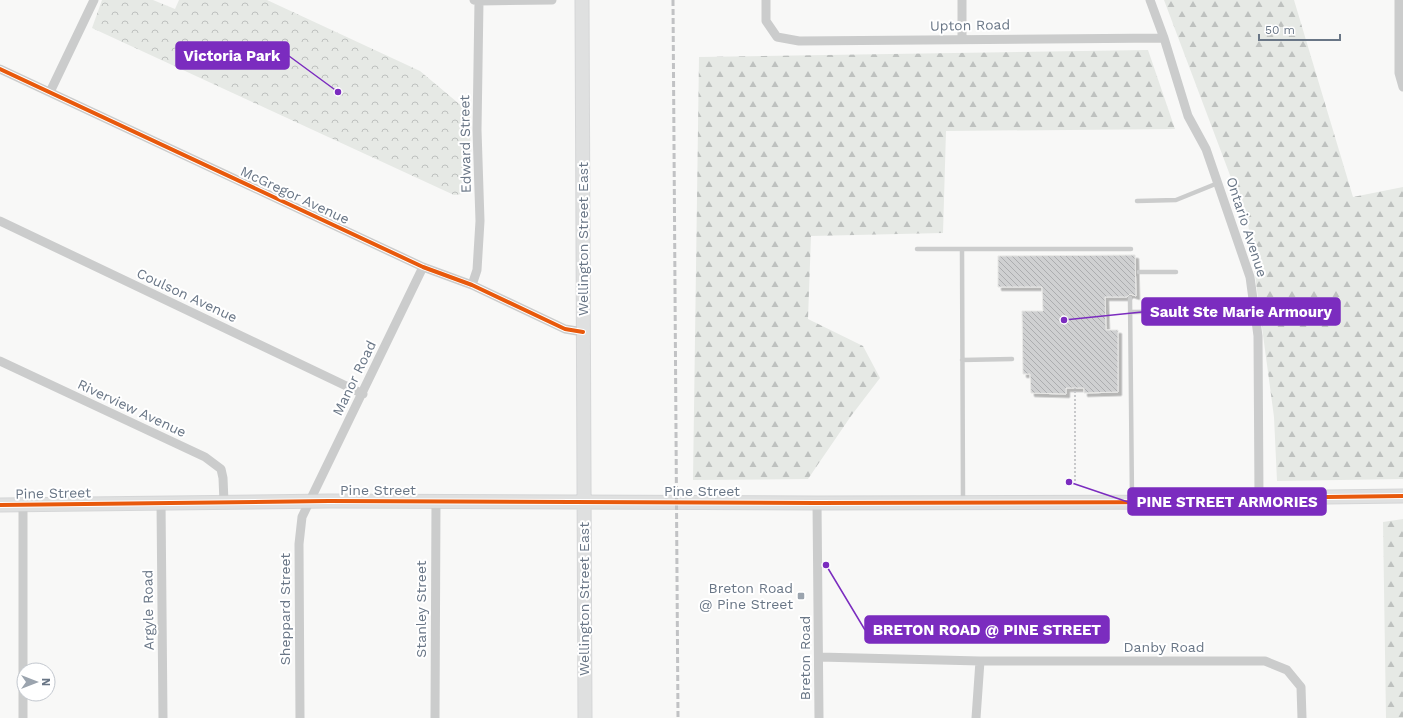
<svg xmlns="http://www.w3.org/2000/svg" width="1403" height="718" font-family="'Work Sans',sans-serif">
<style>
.forest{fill:url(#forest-firs)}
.park{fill:url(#park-crowns)}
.building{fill:url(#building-back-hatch);stroke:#e8e8e6;filter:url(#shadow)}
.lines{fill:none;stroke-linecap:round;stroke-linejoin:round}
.secondary-casing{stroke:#d5d6d7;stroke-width:15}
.path{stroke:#c8c9cb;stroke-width:2;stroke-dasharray:2 2;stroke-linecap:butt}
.lane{stroke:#cbcccc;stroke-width:4.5}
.street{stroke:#cbcccc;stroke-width:9}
.secondary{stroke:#dfe0e0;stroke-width:13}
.rail{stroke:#c1c2c4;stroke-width:3;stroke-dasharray:6 3;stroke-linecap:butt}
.cycleway-casing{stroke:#fff;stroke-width:6}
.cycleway{stroke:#e8590c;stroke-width:4}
.poi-dot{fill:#9ba4ae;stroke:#fff;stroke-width:1.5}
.labels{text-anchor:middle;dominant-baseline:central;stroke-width:4;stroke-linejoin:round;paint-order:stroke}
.street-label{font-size:14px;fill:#697686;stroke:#fff}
.poi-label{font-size:14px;fill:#697686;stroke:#fff;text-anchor:end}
.leader{fill:none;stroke:#7b2cbf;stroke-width:1.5}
.callout-dot{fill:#7b2cbf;stroke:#fff;stroke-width:1.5}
.callout{fill:#7b2cbf;stroke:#7b2cbf;stroke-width:1.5}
.callout-label{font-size:15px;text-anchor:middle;font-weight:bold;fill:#fff}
</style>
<defs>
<pattern id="forest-firs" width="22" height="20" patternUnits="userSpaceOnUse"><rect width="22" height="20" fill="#e6e9e5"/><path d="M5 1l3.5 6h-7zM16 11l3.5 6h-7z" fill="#bec1bf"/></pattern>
<pattern id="park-crowns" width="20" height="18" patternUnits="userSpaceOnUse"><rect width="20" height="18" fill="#e6e9e5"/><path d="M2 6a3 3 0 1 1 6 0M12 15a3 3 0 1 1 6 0" fill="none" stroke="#bec1bf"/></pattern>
<pattern id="building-back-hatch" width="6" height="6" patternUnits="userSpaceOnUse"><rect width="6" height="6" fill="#cfd0d1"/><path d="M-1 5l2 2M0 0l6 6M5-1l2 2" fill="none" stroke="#acadaf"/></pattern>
<filter id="shadow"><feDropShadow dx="3.5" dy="3.5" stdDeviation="0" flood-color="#0004"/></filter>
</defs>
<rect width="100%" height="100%" fill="#f8f8f7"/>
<path class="forest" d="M1164 0H1294L1353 197 1403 187V479L1277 481 1274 417 1248 223Z
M1148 50 1175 129 946 131 943 233 811 236 808 319 863 346 880 378 851 416 808 479 693 480 699 57Z
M1403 519V718H1386L1383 522Z"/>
<path class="park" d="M102 0H153L175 9 179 0H267L420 71 470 113 471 193 454 195 92 28Z"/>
<path class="building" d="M1135 255 1136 296 1130 294 1127 297H1105L1106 330H1118V392L1084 393V388H1066V394L1031 393 1030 374H1023L1022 311H1043L1042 287H998V256Z"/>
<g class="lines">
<g class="secondary-casing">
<path id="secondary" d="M582 0 585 718
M0 505 329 501 817 503 1223 502 1259 498 1403 496"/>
</g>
<path class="path" d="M1075 481V388"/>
<path class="lane" d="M1137 201 1176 200 1218 183
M917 249H1131
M962 250 963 502
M1139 272H1176
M1130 298 1132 500
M1130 312 1231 311 1254 305
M962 360 1012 359"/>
<path class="street" d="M474 0 479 1 552 0
M766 0V21L777 37 799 41 1164 38
M1150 0 1164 38 1188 116 1206 149 1250 277 1258 336 1259 498
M1399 0V73L1403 87
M962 39V0
M0 69 423 267 472 285 565 329 583 332
M50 92 94 0
M0 221 363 394
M472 285 477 270 480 221 477 130 479 1
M0 361 205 457 221 469 223 478 224 502
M161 502 163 718
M817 503 819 718
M819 657 980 661H1265L1287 670 1301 687 1302 718
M23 718V505
M300 718 299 544 302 517 423 267
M435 718 436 501
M976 718 980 661"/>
<use href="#secondary" class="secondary"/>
<path class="rail" d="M673 0 678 718"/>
<g class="cycleway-casing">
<path id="cycleway" d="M0 69 423 267 472 285 565 329 583 332
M0 505 329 501 817 503 1223 502 1259 498 1403 496"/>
</g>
<use href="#cycleway" class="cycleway"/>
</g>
<rect class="poi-dot" x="797" y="592" width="8" height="8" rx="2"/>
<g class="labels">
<g class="street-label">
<text transform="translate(970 25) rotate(-1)">Upton Road</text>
<text transform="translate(465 144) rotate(-91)">Edward Street</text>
<text transform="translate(295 195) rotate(25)">McGregor Avenue</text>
<text transform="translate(1247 227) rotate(72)">Ontario Avenue</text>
<text transform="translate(583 239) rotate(-90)">Wellington Street East</text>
<text transform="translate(187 295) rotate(25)">Coulson Avenue</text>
<text transform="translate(354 378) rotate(-64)">Manor Road</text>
<text transform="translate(132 408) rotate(25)">Riverview Avenue</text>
<text x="378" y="490">Pine Street</text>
<text x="702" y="491">Pine Street</text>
<text transform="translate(53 493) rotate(-1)">Pine Street</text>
<text transform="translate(584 599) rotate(-90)">Wellington Street East</text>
<text transform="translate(285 609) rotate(-90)">Sheppard Street</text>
<text transform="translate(421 609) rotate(-90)">Stanley Street</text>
<text transform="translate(148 610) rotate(-91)">Argyle Road</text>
<text x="1164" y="647">Danby Road</text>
<text transform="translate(805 658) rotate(-90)">Breton Road</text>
</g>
<g class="poi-label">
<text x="793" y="588">Breton Road<tspan x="793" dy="16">@ Pine Street</tspan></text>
</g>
</g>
<path class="leader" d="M338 92L289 56M1064 320L1142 312M1069 482L1128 502M826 565L865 630"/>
<g class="callout-dot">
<circle cx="338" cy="92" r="4"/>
<circle cx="1064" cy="320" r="4"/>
<circle cx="1069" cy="482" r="4"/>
<circle cx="826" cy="565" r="4"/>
</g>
<g class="callout">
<rect x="176" y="42" width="113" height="27" rx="4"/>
<rect x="1142" y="298" width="198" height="27" rx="4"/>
<rect x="1128" y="488" width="198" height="27" rx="4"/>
<rect x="865" y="616" width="244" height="27" rx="4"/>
</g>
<g class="callout-label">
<text x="232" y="61">Victoria Park</text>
<text x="1241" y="317">Sault Ste Marie Armoury</text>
<text x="1227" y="507">PINE STREET ARMORIES</text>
<text x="987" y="635">BRETON ROAD @ PINE STREET</text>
</g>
<g transform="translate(36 682) rotate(90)"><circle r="19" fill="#ffffff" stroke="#c3c8cf"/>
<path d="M0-3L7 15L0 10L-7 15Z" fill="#9ba4ae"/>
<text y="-6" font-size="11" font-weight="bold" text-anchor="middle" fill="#697686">N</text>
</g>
<path d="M1259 34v6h81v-6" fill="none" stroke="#697686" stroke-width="2"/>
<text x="1265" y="34" font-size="12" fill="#697686" stroke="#ffffff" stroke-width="3" paint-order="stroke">50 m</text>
</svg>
